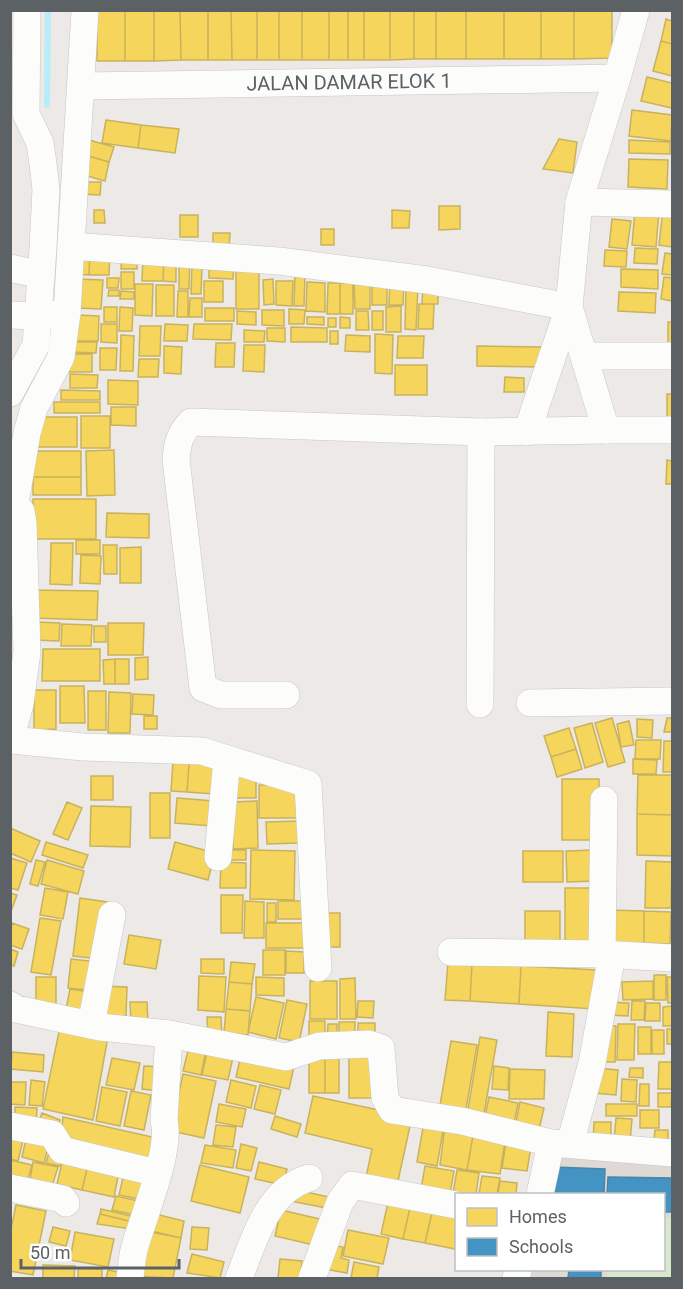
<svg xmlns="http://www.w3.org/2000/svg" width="683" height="1289" font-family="Roboto,sans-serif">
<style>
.education{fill:#ded9d5}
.green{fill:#d8e8cf}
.homes{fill:#f6d55c;stroke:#c8b25e;stroke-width:1.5}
.schools{fill:#4393c3;stroke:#4a84a6;stroke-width:1.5}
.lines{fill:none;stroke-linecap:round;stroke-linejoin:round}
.stream{stroke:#b8ecf8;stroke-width:6}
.minor-casing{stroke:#c7c7c7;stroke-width:28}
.minor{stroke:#fcfcfb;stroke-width:27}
.labels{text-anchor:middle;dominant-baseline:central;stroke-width:6;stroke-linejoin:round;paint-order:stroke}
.street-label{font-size:20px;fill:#5b6164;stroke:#fff}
</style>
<rect width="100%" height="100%" fill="#ece9e6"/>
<path class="education" d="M554 1155 672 1163V1278H519L522 1270H664V1194H543Z"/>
<path class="green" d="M664 1217 672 1218V1278H607V1270H664Z"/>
<path class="homes" d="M97 10H125V61H97Z
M125 10H154V61H125Z
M154 10H180L181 60 154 61Z
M180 10H208V60H181Z
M208 10H231L232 60H208Z
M231 10H257V60H232Z
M257 10H279V60H257Z
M279 10H302V60H279Z
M302 10H329V60H302Z
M329 10H348V60H329Z
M348 10H364V60H348Z
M364 10H390V60H364Z
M390 10H414V59L390 60Z
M414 10H436V59H414Z
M436 10H466V59H436Z
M466 10H504V59H466Z
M504 10H541V59H504Z
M541 10H574V59H541Z
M574 10H612V58L574 59Z
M666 19 672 21V44L661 41Z
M661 41 672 44V76L653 71Z
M647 77 672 83V108L641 101Z
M632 110 672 115 671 141 629 136Z
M106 120 141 125 138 148 102 143Z
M141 125 179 129 175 153 138 148Z
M559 139 577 142 573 173 543 169Z
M89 140 114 147 109 162 85 155Z
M629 140 670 142V154L629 153Z
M85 155 109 162 105 181 80 174Z
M629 159 668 160 667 189 628 187Z
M80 182H101L100 195 80 194Z
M439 206H460V229L439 230Z
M635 209 659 211 656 247 632 245Z
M663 209 672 210V247L659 245Z
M94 210H104L105 223H94Z
M392 210 410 211 409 228H392Z
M180 215H198V237H180Z
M612 219 631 221 627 249 609 247Z
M321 229H334V245H321Z
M213 233H230L229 249 213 248Z
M635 248 658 249 657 264 634 263Z
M76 250 90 251 89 275 75 274Z
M605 250 627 251 626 267 604 266Z
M90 251H110L109 275H89Z
M122 253H137V269H121Z
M665 253 672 254V275L662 274Z
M179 257H190L189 289H179Z
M143 258H164L163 281H142Z
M164 258 176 259V282L163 281Z
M209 261 234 262 233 279 209 278Z
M236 265H259V309H236Z
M192 266 202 267 201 294H191Z
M621 269 658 270V289L621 287Z
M121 272H134V289H121Z
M295 273 305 274 304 306H294Z
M664 277 672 278V301L661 299Z
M107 278H119L118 288H107Z
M372 278H387V305H372Z
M77 279 103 280 101 309 76 308Z
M273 279 274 304 264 305 263 280Z
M390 279H404L403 305H389Z
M204 281H223V302H204Z
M276 281H293L292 306 276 305Z
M307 282 325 283V312L306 311Z
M328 283H340V314H327Z
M340 283H353V314H340Z
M354 283H370V309H355Z
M423 283H438V304H422Z
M135 284H153L152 316 135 315Z
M156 285H174V316H156Z
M406 285H418L416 330 405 329Z
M109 290H119V296H108Z
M121 291 134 292V299H120Z
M178 291H188V317H177Z
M619 292 656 293 655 313 618 311Z
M190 298H202V317H189Z
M419 304H434L433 329H418Z
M401 306V332H386V307Z
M104 307H117V322H104Z
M120 307 133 308 132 331H119Z
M205 308H234V321H205Z
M289 309 305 310 304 324H289Z
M262 310H284V326L262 325Z
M237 311 256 312V325L237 324Z
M356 311H368L369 330H356Z
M372 311H383V330H372Z
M77 315 99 316 98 341H76Z
M307 317H324V325L307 324Z
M340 317 350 318V328H340Z
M328 318H336V327H328Z
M668 322H672V351H668Z
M101 324H117V343L101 342Z
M165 324 188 325 187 341H164Z
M194 324H232L231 340 193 339Z
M140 326H161L160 356H139Z
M291 327 327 328V342H291Z
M267 328H285V342L267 341Z
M244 330 265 331 264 342H244Z
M330 331H338V344H330Z
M375 334 393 335 392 374 375 373Z
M121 335 134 336 133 371H120Z
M346 335 370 336V352L345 351Z
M398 336H424L423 358H397Z
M69 342H97L96 353 68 352Z
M216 343H235L234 367H215Z
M244 345H265L264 372 243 371Z
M164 346 182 347 181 374 164 373Z
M477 346 542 347 541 367 477 366Z
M100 348H117L116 370H100Z
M66 354H92V372H66Z
M139 359H159L158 377H138Z
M395 365H427V395H395Z
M70 374 98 375 97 388H70Z
M505 377 524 378V392H504Z
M108 380 138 381V405L108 404Z
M61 390 100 391V400H61Z
M667 394H672V419H667Z
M54 402H100V413H54Z
M111 407H136V426L111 425Z
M81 416H110V448H81Z
M34 417H77V447H34Z
M114 450 115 495 87 496 86 451Z
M33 451H81V477H33Z
M667 460 672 461V484H666Z
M33 477H81V495H33Z
M33 499H96V539H33Z
M107 513 149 514V538L106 537Z
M76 540H100V554H76Z
M51 543H73L72 585 50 584Z
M103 545H117V574H104Z
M141 547V583H120V548Z
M81 555 101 556 100 584 80 583Z
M31 590 98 591 97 620 30 618Z
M36 622 60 623 59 641 35 640Z
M108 623H144L143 655H108Z
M62 624 92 625 91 646H61Z
M94 626H106V642H94Z
M43 649H100V681H42Z
M148 657V679L135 680V658Z
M115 659V684H104L103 660Z
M115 659H129V684H115Z
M60 686H84L85 723H60Z
M34 690H56V729L34 730Z
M88 691H106V730H88Z
M109 692 131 693 130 733H108Z
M133 694 154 695 153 715 132 714Z
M144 716H157V729H144Z
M612 718 625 762 608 767 595 723Z
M667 718H672V732H664Z
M637 719 653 720 652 738 637 737Z
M629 721 634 745 621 747 617 724Z
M592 723 603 762 585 768 574 728Z
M569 728 576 749 551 757 544 736Z
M636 740H661L660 759H635Z
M664 741H672V772H663Z
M576 749 582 769 557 777 551 757Z
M633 759 657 760 656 774H633Z
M173 762 189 763 187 792 171 791Z
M189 763 216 765 214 794 187 792Z
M236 775H256V798H236Z
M638 775H672V815L637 814Z
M91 776H113V800H91Z
M562 779H599V840H562Z
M259 785H301V818H259Z
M150 793H170V838H150Z
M177 798 214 801 212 826 175 823Z
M257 801 258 848 233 849V802Z
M67 802 82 808 68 840 53 834Z
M91 806 131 807 130 847 90 846Z
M637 814 672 815V856L637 855Z
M299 821V843L267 844 266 822Z
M10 828 40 841 31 862 10 853Z
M46 842 88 855 83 868 42 855Z
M175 842 215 853 208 880 168 869Z
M227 850H246V860H227Z
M251 850 295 851 294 900 250 899Z
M594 850 595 881 567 882 566 851Z
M523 851H563V882H523Z
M10 858 27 863 18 890 10 888Z
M36 860 45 862 38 886 30 884Z
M47 860 84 871 78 894 41 884Z
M646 861 672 862 671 908H645Z
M221 862 246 863V888H220Z
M45 888 68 892 63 919 40 915Z
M565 888H599V950H565Z
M10 893 17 895 10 914Z
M221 895H243L242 933H221Z
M80 898 107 902 100 959 73 956Z
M245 901 264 902V938H244Z
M278 901H309V919H278Z
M267 903H276V922H267Z
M607 910 644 911V943H606Z
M525 911H560V949H525Z
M644 911 671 912 670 944 644 943Z
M320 913H340V947H320Z
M40 918 61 921 51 975 31 972Z
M12 923 29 929 22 949 10 945Z
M266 923H304V948H266Z
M129 935 161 940 156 969 124 964Z
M10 949 18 952 14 966 10 965Z
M263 950H285V975H263Z
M286 951 304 952V973H286Z
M71 959 98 962 95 991 68 988Z
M201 959H224V974L201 973Z
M231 962 255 964 252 984 229 982Z
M448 962 472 963 470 1001 445 1000Z
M472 963 521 966 519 1004 470 1001Z
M521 966 598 970 595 1009 519 1004Z
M654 975H666V1000H654Z
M199 976 226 977 224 1012 198 1010Z
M36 977H56V1006H36Z
M256 977 284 978V996L256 995Z
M667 977H672V1003H668Z
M355 978 356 1019H340V979Z
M310 981H337V1019H310Z
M653 981V999L623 1000 622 982Z
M229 982 252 984 250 1011 226 1009Z
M99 986 127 987 126 1016H98Z
M70 989 96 993 93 1014 66 1009Z
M256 997 284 1003 276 1039 248 1032Z
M287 1000 307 1004 299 1042 279 1038Z
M358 1001H374L373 1018 357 1017Z
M632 1001H645L644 1020H631Z
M130 1002H147L148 1021 131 1022Z
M607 1002 629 1003 628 1016 607 1015Z
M646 1003H660V1021H645Z
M672 1006V1026H663V1007Z
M226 1009 250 1011 248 1035 224 1033Z
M548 1012 574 1014 572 1057 546 1056Z
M207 1017H221L222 1035H208Z
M309 1021H325V1042H309Z
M61 1022 109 1031 93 1120 43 1109Z
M339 1022H355V1042H339Z
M358 1023H375V1043H358Z
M328 1024H337V1040H327Z
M618 1024H635L634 1060H617Z
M604 1026H616L615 1062H602Z
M638 1027H651V1054H638Z
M667 1029H672V1044H667Z
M652 1030H664V1054H652Z
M480 1037 497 1040 483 1119 467 1116Z
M451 1041 477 1045 465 1115 439 1111Z
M209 1042 235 1048 228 1080 202 1075Z
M189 1047 206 1051 201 1075 183 1071Z
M349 1048 376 1049 375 1098H349Z
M242 1050 295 1062 289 1089 236 1077Z
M12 1052 44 1055 43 1072 11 1069Z
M309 1054H325V1093H309Z
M325 1054H339V1093H325Z
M112 1058 140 1063 134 1090 106 1085Z
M659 1062H672V1089H658Z
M144 1066 162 1067 160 1091 142 1089Z
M494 1066 509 1068 508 1090 492 1089Z
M595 1068 618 1070 616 1095 593 1093Z
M630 1068H643V1078L629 1077Z
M510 1069 545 1070 544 1099H509Z
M183 1074 216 1081 204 1138 171 1131Z
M622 1079 637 1080 636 1102 621 1101Z
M31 1080 45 1082 42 1106 29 1105Z
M231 1080 256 1086 251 1108 226 1102Z
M10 1082H26L25 1105 10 1104Z
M640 1084H649V1106H639Z
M260 1085 281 1090 275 1114 254 1109Z
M102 1087 127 1092 120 1126 96 1121Z
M131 1091 151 1095 144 1130 124 1126Z
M658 1093H672L671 1107H658Z
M313 1096 412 1117 396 1190 365 1182 372 1149 305 1133Z
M489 1097 518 1103 513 1128 484 1122Z
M520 1102 544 1108 538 1134 515 1128Z
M219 1104 246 1109 242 1127 216 1122Z
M606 1104H637V1116H606Z
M15 1107 37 1108 36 1125 15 1124Z
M640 1110H659V1128H640Z
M42 1113 60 1120 55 1133 37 1126Z
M275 1116 301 1124 297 1137 271 1129Z
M425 1116 445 1119 437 1166 417 1162Z
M63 1117 161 1139 153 1167 60 1146Z
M616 1118 632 1119 630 1142 614 1141Z
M594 1122H611V1143L593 1142Z
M216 1125 236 1127 233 1147 213 1145Z
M445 1126 474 1130 467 1170 440 1165Z
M10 1128 25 1132 18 1161 10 1159Z
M28 1130 51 1135 44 1163 22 1157Z
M474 1130 506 1135 500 1174 467 1170Z
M655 1130H668V1142L654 1141Z
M507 1136 532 1140 527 1171 502 1168Z
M241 1144 257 1148 251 1171 236 1168Z
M205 1145 236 1150 233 1168 201 1163Z
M50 1149 64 1152 60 1166 46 1163Z
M10 1160 32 1165 25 1189 10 1186Z
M33 1162 58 1167 50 1192 29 1187Z
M259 1162 287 1169 283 1185 255 1179Z
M62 1163 87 1169 82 1190 57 1184Z
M200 1165 249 1177 240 1213 191 1201Z
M425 1166 454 1171 449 1200 420 1195Z
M87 1169 118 1176 114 1197 82 1190Z
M125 1169 149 1174 144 1200 119 1195Z
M457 1170 479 1173 476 1194H456L452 1199Z
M482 1176 500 1178 497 1194H479Z
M500 1181 517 1183 516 1194H498Z
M297 1190 329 1197 327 1208 295 1202Z
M116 1196 143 1202 140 1216 112 1210Z
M389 1198 411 1203 403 1239 381 1234Z
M411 1203 433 1208 425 1243 403 1239Z
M16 1205 46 1211 33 1275 10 1271V1234Z
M433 1208 456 1213 455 1249 425 1243Z
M101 1209 135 1217 133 1222 100 1214Z
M281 1210 320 1219 314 1245 275 1236Z
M151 1213 184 1221 181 1238 147 1230Z
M100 1214 133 1222 131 1229 97 1224Z
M53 1227 70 1231 66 1246 49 1242Z
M192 1227 209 1228 207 1250 190 1249Z
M348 1230 389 1238 383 1264 343 1256Z
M146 1231 181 1238 173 1278 137 1276Z
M75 1232 114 1239 108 1267 70 1260Z
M330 1245 343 1247 341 1258 349 1260 347 1273 325 1269Z
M192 1254 224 1262 220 1278 187 1273Z
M280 1259 302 1261 301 1274 305 1278H278Z
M354 1262 379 1267 377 1278H351Z
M43 1265 75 1266 74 1278H43Z
M78 1268 102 1269V1278H78Z
M108 1270 130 1274 129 1278H106Z"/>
<path class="schools" d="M554 1167 605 1169 604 1194H553Z
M608 1177 672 1178V1212H664V1194H607Z
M569 1270H601V1278H568Z"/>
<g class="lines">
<path class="stream" d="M47 105 48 10"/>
<g class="minor-casing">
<g id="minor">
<path id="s1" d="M82 86 617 78 636 10"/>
<path d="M579 202 672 204"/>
<path d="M71 246 279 261 427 280 569 307 606 430H672"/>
<path d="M10 268 41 275"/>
<path d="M10 315 38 316 67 313 85 10"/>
<path d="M586 356H672"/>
<path d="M10 393 36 345 43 248 46 189 43 164 40 143 26 114 27 10"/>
<path d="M527 432 569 307 579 202 617 78"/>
<path d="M10 499 21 511 23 523 27 652 20 704 10 740"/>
<path d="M15 503 27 433 34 408 61 357 67 313"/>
<path d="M286 695H221L203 688 176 460C177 444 180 433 191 422L481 432 606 430"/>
<path d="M530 703 672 701"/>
<path d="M480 704 481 432"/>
<path d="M11 740 83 747 202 751 308 784 318 968"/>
<path d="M218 857 227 759"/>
<path d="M451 952 602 954 672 958"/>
<path d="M602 954 604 800"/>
<path d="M10 1005 16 1009 100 1027 169 1034 286 1057 319 1046 369 1044 381 1048 385 1098 392 1110 462 1121 551 1143 672 1153"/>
<path d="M91 1025 112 915"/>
<path d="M10 1126 52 1134 62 1150 157 1173"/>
<path d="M570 1144 592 1063 612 955"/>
<path d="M10 1188 63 1199 66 1203"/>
<path d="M540 1194 551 1143"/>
<path d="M130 1278C131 1269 132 1259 134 1250 142 1219 172 1150 164 1121L169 1034"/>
<path d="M239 1278C254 1241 266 1191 309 1178"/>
<path d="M312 1278 340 1202 352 1185 456 1205"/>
<path d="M516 1278 518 1270"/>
</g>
</g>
<use href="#minor" class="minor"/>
</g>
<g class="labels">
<g class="street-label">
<text stroke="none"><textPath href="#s1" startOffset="267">JALAN DAMAR ELOK 1</textPath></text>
</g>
</g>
<rect width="683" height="1289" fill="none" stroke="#5b6164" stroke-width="24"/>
<rect x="455" y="1193" width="210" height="78" fill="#ffffff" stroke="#bdc0c1" stroke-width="1.5"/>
<rect x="467" y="1208" width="30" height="18" fill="#f6d55c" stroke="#bdc0c1" stroke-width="1.5"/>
<text x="509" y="1223" font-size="18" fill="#5b6164">Homes</text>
<rect x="467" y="1238" width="30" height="18" fill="#4393c3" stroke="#bdc0c1" stroke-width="1.5"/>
<text x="509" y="1253" font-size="18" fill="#5b6164">Schools</text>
<path d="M21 1259v9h158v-9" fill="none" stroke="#5b6164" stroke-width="3"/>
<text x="30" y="1259" font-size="18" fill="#5b6164" stroke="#ffffff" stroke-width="4.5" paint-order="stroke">50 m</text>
</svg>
